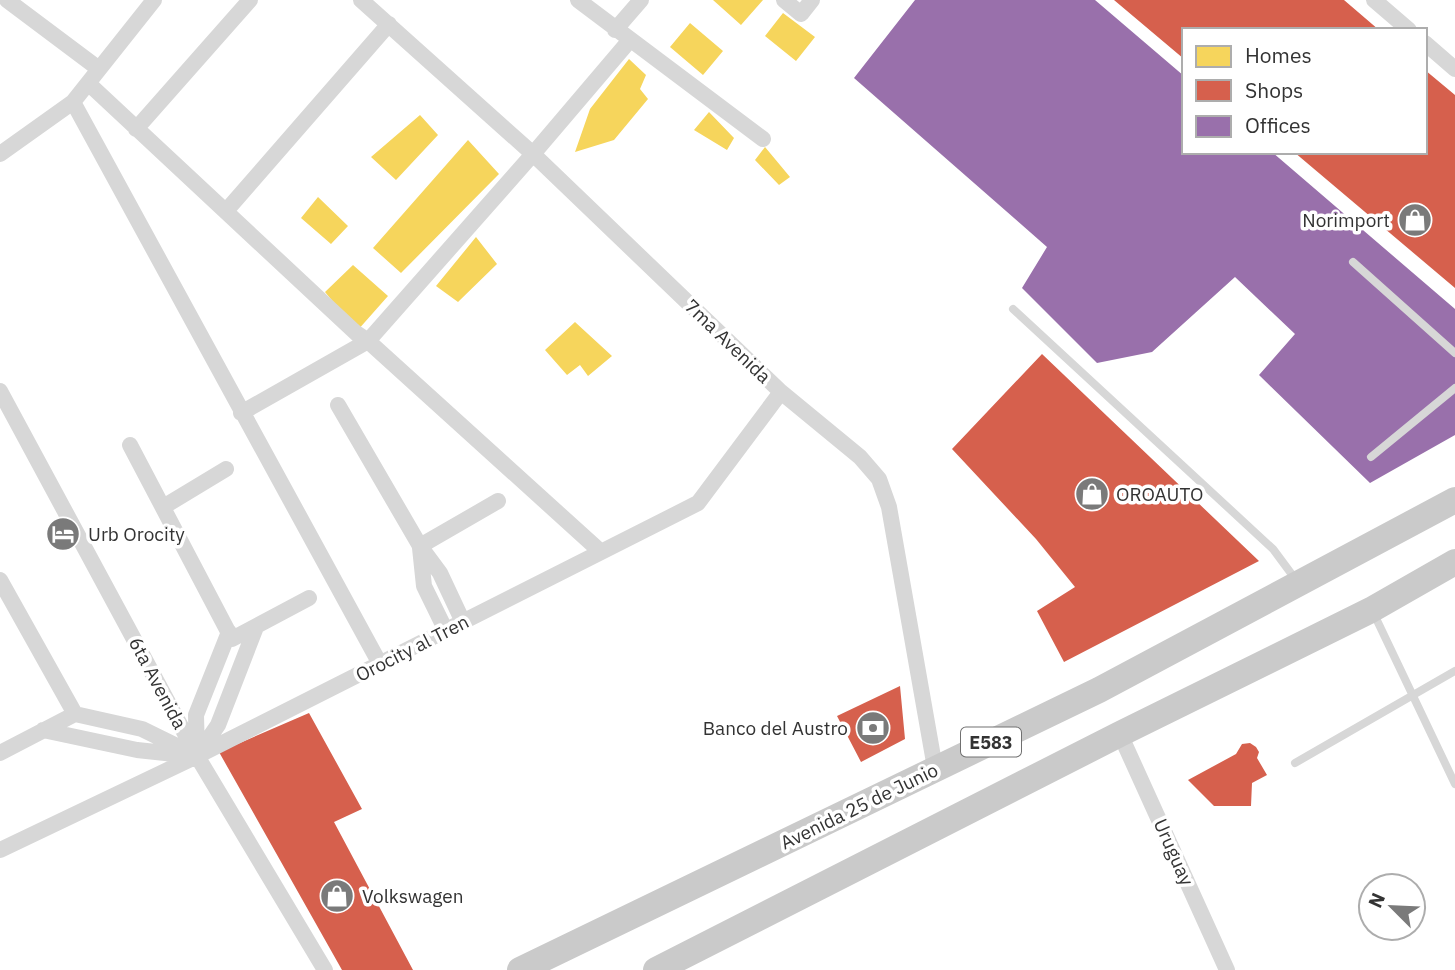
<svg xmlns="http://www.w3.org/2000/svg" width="1455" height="970" font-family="'IBM Plex Sans',sans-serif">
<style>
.homes{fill:#f6d55c}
.shops{fill:#d6604d}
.offices{fill:#9970ab}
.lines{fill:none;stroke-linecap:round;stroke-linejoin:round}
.service{stroke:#d7d7d7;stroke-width:8}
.minor{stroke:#d7d7d7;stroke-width:16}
.primary{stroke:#cacaca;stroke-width:26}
.labels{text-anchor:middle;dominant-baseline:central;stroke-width:7;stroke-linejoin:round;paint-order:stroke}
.shield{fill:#fff;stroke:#707070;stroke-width:2}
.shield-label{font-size:18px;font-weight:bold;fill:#333}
.poi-label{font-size:19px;fill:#333;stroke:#fff;text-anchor:start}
.street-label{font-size:19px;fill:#333;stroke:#fff}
</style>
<rect width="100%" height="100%" fill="#fff"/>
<path class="homes" d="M713 0H763L741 25Z
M783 13 815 37 796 61 765 36Z
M690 23 723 51 703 75 670 47Z
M629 59 646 75 640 89 648 99 614 140 575 152 590 109Z
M709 112 734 138 727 150 694 130Z
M420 115 438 135 396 180 371 157Z
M468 140 499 174 401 273 373 248Z
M765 147 790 177 779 185 755 160Z
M318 197 348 226 331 244 301 218Z
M476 237 497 264 458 302 436 286Z
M353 265 388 296 357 331 325 292Z
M575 322 612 356 588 376 580 365 567 375 545 350Z"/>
<path class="shops" d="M1114 0H1344L1379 30H1184V59Z
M1425 70 1455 95V288L1294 152H1425Z
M1042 354 1259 561 1064 662 1037 611 1075 587 1036 539 952 449Z
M900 686 905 739 861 762 837 716Z
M309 713 362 809 334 822 413 970H342L219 752Z
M1250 743 1256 747 1259 752 1257 758 1267 775 1252 783 1251 806H1214L1188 780 1236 754 1242 744Z"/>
<path class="offices" d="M915 0H1095L1184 76V152H1272L1455 309V435L1370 483 1259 375 1295 334 1235 277 1152 352 1097 363 1022 288 1047 247 854 78Z"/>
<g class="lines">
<path class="service" d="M1353 262 1455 353
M1013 309 1273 549 1296 580
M1371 457 1455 388
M1373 612 1455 784
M1295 763 1455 671"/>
<path class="minor" d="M7 0 99 69
M361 0 533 154 781 392 860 457 879 479 889 507 935 768
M578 0 763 139
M784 0 801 14 812 0
M1374 0 1409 30
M615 30 641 0
M1425 43 1455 69
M88 83 356 333 368 341 601 552
M73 102 380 664
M136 129 250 0
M0 154 73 102 154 0
M226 211 389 24
M0 391 197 756 325 970
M338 405 420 546 440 573 463 622
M241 413 368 341 533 154 630 40
M130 445 232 639 309 598
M163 507 226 469
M420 546 498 501
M420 548 424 586 446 631
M0 580 75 714
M43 730 137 750 184 755
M1120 734 1227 970
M0 753 75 714 142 729 197 756
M197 754 196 715 229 632
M198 754 218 725 256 627
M0 850 197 756 698 503 781 392"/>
<path class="primary" d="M520 970 1099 690 1455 500
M656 970 1120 734 1371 610 1455 562"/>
</g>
<defs>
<g id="shop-disc" transform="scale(1.75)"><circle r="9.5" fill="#7a7a7a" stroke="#fff"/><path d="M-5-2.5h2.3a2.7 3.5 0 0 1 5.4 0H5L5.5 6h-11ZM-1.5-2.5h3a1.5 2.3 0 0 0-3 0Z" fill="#fff"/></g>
<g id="hotel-disc" transform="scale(1.75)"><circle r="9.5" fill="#7a7a7a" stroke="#fff"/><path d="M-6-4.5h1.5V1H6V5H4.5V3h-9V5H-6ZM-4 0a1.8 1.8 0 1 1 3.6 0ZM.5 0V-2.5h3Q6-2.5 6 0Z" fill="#fff"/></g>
<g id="bank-disc" transform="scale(1.75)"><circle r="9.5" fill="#7a7a7a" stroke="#fff"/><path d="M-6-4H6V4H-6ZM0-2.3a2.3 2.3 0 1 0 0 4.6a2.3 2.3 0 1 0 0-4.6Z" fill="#fff"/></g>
</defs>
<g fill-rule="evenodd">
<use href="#shop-disc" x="1415" y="220"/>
<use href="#shop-disc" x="1092" y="494"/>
<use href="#hotel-disc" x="63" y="534"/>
<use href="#bank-disc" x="873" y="728"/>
<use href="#shop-disc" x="337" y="896"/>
</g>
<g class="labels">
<rect class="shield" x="961" y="727.5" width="60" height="29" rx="5"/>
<g class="shield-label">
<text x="991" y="742">E583</text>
</g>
<g class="poi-label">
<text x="1390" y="220" text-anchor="end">Norimport</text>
<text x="1116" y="494">OROAUTO</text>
<text x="88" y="534">Urb Orocity</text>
<text x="848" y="728" text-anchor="end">Banco del Austro</text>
<text x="362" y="896">Volkswagen</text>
</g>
<g class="street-label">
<text transform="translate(728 341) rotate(44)">7ma Avenida</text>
<text transform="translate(412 648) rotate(-27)">Orocity al Tren</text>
<text transform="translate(158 683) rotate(62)">6ta Avenida</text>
<text transform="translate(859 806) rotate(-26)">Avenida 25 de Junio</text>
<text transform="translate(1174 852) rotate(66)">Uruguay</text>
</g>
</g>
<rect x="1182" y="28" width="245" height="126" fill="#ffffff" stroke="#adadad" stroke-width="2"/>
<rect x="1196" y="46" width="35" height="21" fill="#f6d55c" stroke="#adadad" stroke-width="2"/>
<text x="1245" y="63" font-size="21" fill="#333333">Homes</text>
<rect x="1196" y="80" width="35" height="21" fill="#d6604d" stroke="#adadad" stroke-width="2"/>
<text x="1245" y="98" font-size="21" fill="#333333">Shops</text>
<rect x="1196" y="116" width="35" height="21" fill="#9970ab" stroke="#adadad" stroke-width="2"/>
<text x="1245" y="133" font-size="21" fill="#333333">Offices</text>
<g transform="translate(1392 907) rotate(294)"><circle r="33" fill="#ffffff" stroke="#adadad" stroke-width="2"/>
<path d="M0-5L12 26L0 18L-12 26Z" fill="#7a7a7a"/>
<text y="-10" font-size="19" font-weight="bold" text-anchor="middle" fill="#333333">N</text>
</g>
</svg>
